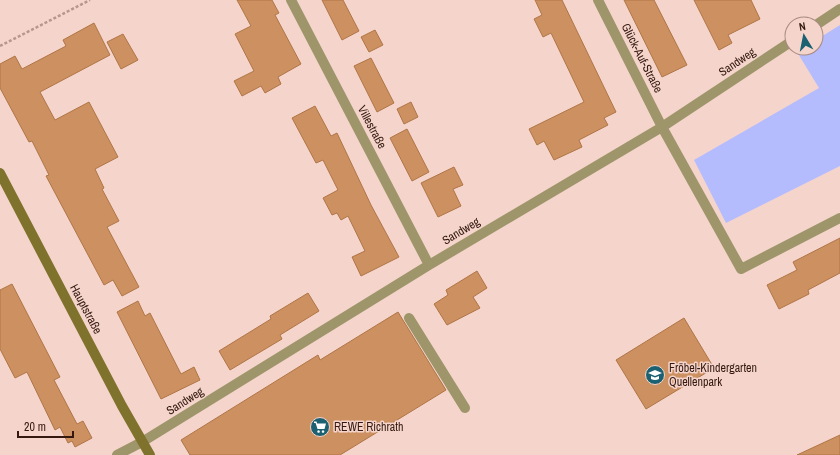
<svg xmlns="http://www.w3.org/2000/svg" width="840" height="455" font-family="'Archivo Narrow',sans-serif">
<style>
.green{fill:#b4bcfe}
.building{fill:#cc9061;stroke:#b07547}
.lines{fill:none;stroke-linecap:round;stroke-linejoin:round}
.path{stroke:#b5978d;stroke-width:2.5;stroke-dasharray:3 2;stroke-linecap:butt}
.lane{stroke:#9e956b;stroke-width:10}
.street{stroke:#9e956b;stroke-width:10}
.secondary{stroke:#7f722d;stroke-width:10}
.labels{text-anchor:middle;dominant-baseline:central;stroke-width:3;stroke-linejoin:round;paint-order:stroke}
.street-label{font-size:12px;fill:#351910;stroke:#f5d5cb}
.poi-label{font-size:12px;fill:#351910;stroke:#f5d5cb;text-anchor:start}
</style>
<rect width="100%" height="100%" fill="#f5d5cb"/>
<path class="green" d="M840 25V166L726 223 694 160 819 88 797 52 803 48H816V40Z"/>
<path class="building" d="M237 0H272L279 13 275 15 301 64 278 77 281 84 265 93 261 86 242 96 234 81 254 71 235 34 251 26Z
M322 0H343L359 31 342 40Z
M535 0H562L616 112 604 118 608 125 579 140 582 147 554 160 544 141 537 145 529 129 584 102 551 33 543 37 534 19 542 15Z
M624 0H654L687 65 662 77Z
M694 0H751L760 19 728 35 732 43 719 50Z
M94 23 110 55 40 92 55 120 89 102 118 157 95 169 104 188 102 189 119 221 107 227 139 287 122 296 113 280 104 285 46 176 49 175 32 141 29 142 0 88V64L15 56 22 69 66 46 63 40Z
M375 30 383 45 369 52 361 37Z
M123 34 138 60 121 69 107 42Z
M371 58 394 103 377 112 354 66Z
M411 102 418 117 404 124 397 109Z
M315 106 331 136 337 133 371 205 399 257 361 276 352 257 365 251 348 216 341 220 337 213 332 215 323 198 338 190 323 160 316 163 292 118Z
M407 129 429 172 412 181 390 138Z
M454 167 463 185 453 189 461 206 438 217 421 183Z
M840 238V273L808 290 809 294 779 309 767 285 797 270 793 262Z
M477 271 487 288 473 297 480 308 447 325 434 304 448 295 446 290Z
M12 284 60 377 54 380 77 424 83 421 92 438 75 447 72 441 68 443 60 427 55 430 27 372 15 378 0 349V290Z
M308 293 319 311 280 335 282 339 230 370 219 351 271 319 270 316Z
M138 301 145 316 150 313 181 374 194 367 200 380 161 399 117 312Z
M398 312 446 390 340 455H190L181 440 318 355 320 360Z
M684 318 714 368 646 409 616 360Z
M840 435V455H797Z"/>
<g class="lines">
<path class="path" d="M0 46 90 0"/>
<path class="lane" d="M662 127 741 269 840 218
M409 318 465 408"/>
<path class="street" d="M291 0 429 265
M598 0 662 127
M816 25 840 9
M117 455 142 442 429 265 662 127 792 41"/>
<path class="secondary" d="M0 173 122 406 150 455"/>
</g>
<defs>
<g id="school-disc" transform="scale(1)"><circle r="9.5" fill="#1b6172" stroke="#f5d5cb"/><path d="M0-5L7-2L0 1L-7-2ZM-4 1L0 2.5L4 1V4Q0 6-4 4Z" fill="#fff"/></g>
<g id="supermarket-disc" transform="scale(1)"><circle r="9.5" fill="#1b6172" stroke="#f5d5cb"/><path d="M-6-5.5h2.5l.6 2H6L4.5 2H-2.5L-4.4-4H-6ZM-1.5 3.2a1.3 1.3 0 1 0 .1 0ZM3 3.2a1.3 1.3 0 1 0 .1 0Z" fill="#fff"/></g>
</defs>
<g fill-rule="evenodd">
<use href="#school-disc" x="655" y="375"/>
<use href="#supermarket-disc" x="320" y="427"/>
</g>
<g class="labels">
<g class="street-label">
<text transform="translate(642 58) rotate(63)">Glück-Auf-Straße</text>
<text transform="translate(737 62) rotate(-34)">Sandweg</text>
<text transform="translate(372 127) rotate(62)">Villestraße</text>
<text transform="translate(461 231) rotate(-31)">Sandweg</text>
<text transform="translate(86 309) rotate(62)">Hauptstraße</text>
<text transform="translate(185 401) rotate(-32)">Sandweg</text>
</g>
<g class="poi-label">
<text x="669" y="368">Fröbel-Kindergarten<tspan x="669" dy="14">Quellenpark</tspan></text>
<text x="334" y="427">REWE Richrath</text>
</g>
</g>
<g transform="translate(804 36) rotate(350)"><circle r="19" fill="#f5d5cb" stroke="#a88a80"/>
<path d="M0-3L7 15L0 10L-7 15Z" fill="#1b6172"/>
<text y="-6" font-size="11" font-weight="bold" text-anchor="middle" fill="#351910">N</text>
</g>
<path d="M18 431v6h55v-6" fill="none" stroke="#351910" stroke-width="2"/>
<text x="24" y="431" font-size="12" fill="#351910" stroke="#f5d5cb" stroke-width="3" paint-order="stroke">20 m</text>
</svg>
